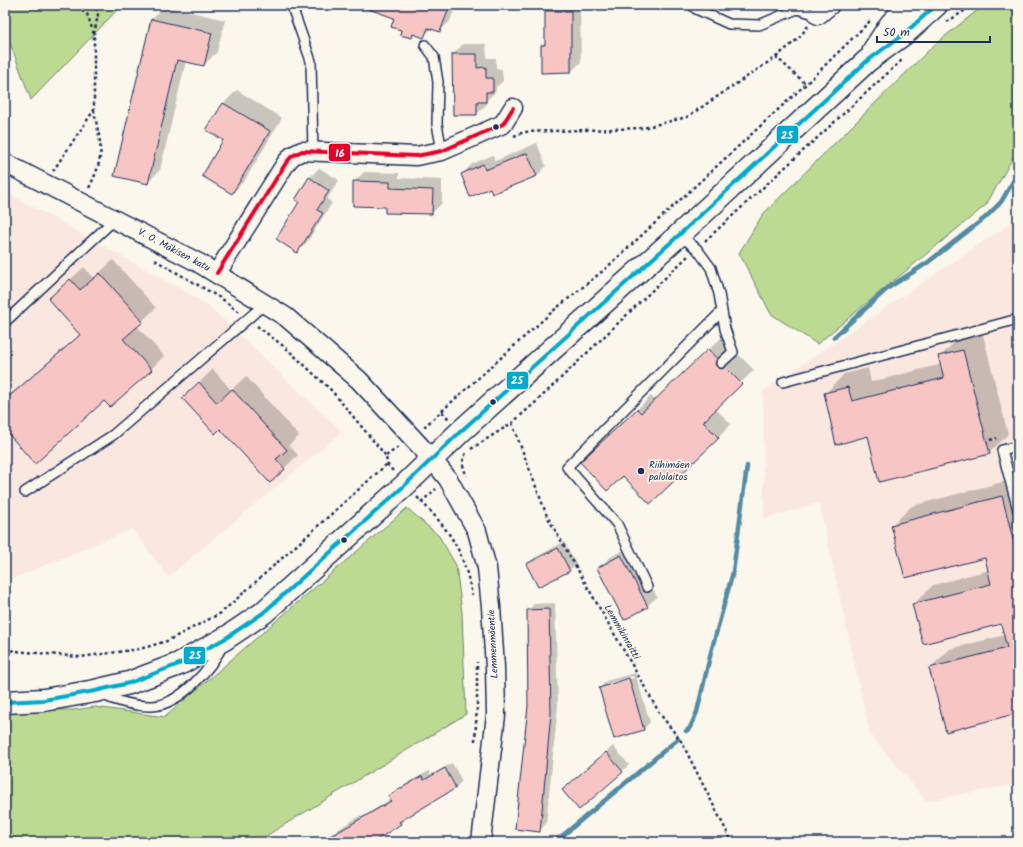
<svg xmlns="http://www.w3.org/2000/svg" width="1023" height="847" font-family="Kalam,sans-serif">
<style>
.built{fill:#fae8e0}
.green{fill:#bdda92;stroke:#6c8478}
.shadow{fill:#0003;fill-rule:evenodd}
.lines{fill:none;stroke-linecap:round;stroke-linejoin:round}
.stream{stroke:#538ba4;stroke-width:4.5}
.building{fill:#f7c6c4;stroke:#1b2f5e}
.lane-casing{stroke:#1b2f5e;stroke-width:12}
.street-casing{stroke:#1b2f5e;stroke-width:21}
.secondary-casing{stroke:#1b2f5e;stroke-width:25}
.path{stroke:#1b2f5e;stroke-width:2.5;stroke-dasharray:3 3;stroke-linecap:butt}
.lane{stroke:#fbf7ec;stroke-width:9}
.street{stroke:#fbf7ec;stroke-width:18}
.secondary{stroke:#fbf7ec;stroke-width:22}
.bus-1-casing{stroke:#fbf7ec;stroke-width:7}
.bus-2-casing{stroke:#fbf7ec;stroke-width:7}
.bus-1{stroke:#00a9ce;stroke-width:4}
.bus-2{stroke:#e4002b;stroke-width:4}
.bus-dot{fill:#1b2f5e;stroke:#fbf7ec;stroke-width:1.5}
.labels{text-anchor:middle;dominant-baseline:central;stroke-width:3.5;stroke-linejoin:round;paint-order:stroke}
.street-label{font-size:10px;fill:#1b2f5e;stroke:#fbf7ec}
.poi-label{font-size:10px;fill:#1b2f5e;stroke:#fbf7ec;text-anchor:start}
.line-badge{stroke:#fbf7ec;stroke-width:1.5}
.badge-label{font-size:11px;text-anchor:middle;font-weight:bold;fill:#fff}
</style>
<rect width="100%" height="100%" fill="#fbf7ec"/>
<filter id="ink" filterUnits="userSpaceOnUse"><feTurbulence type="fractalNoise" baseFrequency=".025" numOctaves="2"/><feDisplacementMap in="SourceGraphic" scale="8" xChannelSelector="R" yChannelSelector="G"/><feConvolveMatrix kernelMatrix="1 2 1 2 8 2 1 2 1" color-interpolation-filters="sRGB"/></filter>
<g filter="url(#ink)">
<path class="built" d="M5 191 207 304 342 432 168 577 132 529 5 582Z
M1018 218V784L926 801 870 734 819 503 764 519 763 391Z"/>
<path class="green" d="M5 5H122L31 100 5 29Z
M984 5H1012L1018 10V149L986 205 817 344 771 314 739 253 763 214 934 45Z
M407 508 439 536 456 565 462 613 466 714 256 842H5V710H74L95 707 165 717Z"/>
<path class="shadow" d="M328 5H346L344 8 337 6 335 8Z
M384 5H456L450 21 440 31 432 28 424 36 415 34 412 37 403 30 396 17Z
M552 5H580L581 62 571 72 542 45 546 42V11Z
M165 6 225 20 217 52 204 65 186 61 160 170 147 183 152 19Z
M463 44H486L487 58H496V68L502 69 503 81 496 87V91L487 100V104L477 114 453 54Z
M237 90 282 118 245 180 232 193 224 140 223 104Z
M537 143 546 166 537 176 490 186 462 174 472 164 493 155 495 161Z
M319 168 339 180 327 199 332 203 307 242 297 252 301 202 309 178Z
M364 172 399 173V178L442 180V203L432 213 354 182Z
M113 260 156 308 137 326 164 356 151 369 104 399 5 429V399L81 334 49 299 84 267 94 278Z
M982 331 1008 434 989 453 869 435 825 394 844 374 868 368 871 382 942 364 940 357 959 337Z
M722 337 730 345V354L736 356 739 355 754 370 715 408 731 424 718 438 623 474 595 449 651 396 655 401Z
M213 369 231 390 246 376 299 436 289 445 298 455 270 482 221 427 197 385Z
M1018 478V712L930 668 950 649 1005 635 1002 623 914 604 933 585 989 570 985 557 892 525 912 506Z
M564 542 576 564 569 570 527 564 534 558Z
M631 546 657 597 647 606 599 568 609 558Z
M555 603 558 706 546 824 539 831 529 706 528 610 534 604Z
M635 673 650 722 644 729 615 737 600 688 606 681ZM633 676 634 678 606 686V684Z
M613 746 629 765 622 771 570 784Z
M452 763 462 781 456 787 407 816 401 824 372 842H318L361 815 362 817 391 799 389 796 396 790 429 771 431 775Z"/>
<g class="lines">
<path class="stream" d="M834 337 888 288 927 263 986 217 1001 202 1018 173
M686 731 690 728 697 712 711 652 733 572 747 466
M555 842 678 739"/>
</g>
<path class="building" d="M364 5H438L449 8 440 32 428 28 424 38 413 34 412 38 400 35 401 30 391 27 394 18 363 7Z
M545 11H571V72L541 73V45H545Z
M151 19 212 33 204 66 177 60 148 184 114 176Z
M452 54H477V68L486 67V78H493V92H486V102H477V115H453Z
M223 103 270 131 232 194 202 176 223 140 206 130Z
M527 153 537 176 492 194 490 188 470 197 461 174 483 164 485 170Z
M309 177 329 191 317 210 323 213 297 253 276 239 299 202 295 200Z
M353 181 390 182V188L433 190 432 214 385 213V207L353 206Z
M100 273 143 322 123 339 152 370 110 407 104 401 35 464 5 430V400L80 335 48 299 70 279 80 290Z
M708 349 717 359 715 364 717 367 722 369 725 367 742 384 703 422 719 438 650 504 623 476 607 491 580 462 637 409 641 413Z
M963 350 990 454 879 482 868 436 836 445 824 393 848 387 852 401 944 378 938 356Z
M199 382 217 403 232 389 287 450 276 459 285 469 270 483 220 429 215 434 182 398Z
M1002 496 1018 559V713L946 732 929 668 1007 648 1001 624 923 644 912 604 991 584 985 558 905 578 891 525Z
M558 548 570 571 538 587 526 564Z
M621 555 648 607 624 620 597 568Z
M549 609 551 713 540 832 515 829 528 706 527 610Z
M629 678 644 730 614 739 599 688Z
M606 752 623 772 579 810 562 790Z
M445 768 456 788 399 822 401 824 374 842H321L391 801 388 796 422 776 424 780Z"/>
<g class="lines">
<g class="lane-casing">
<path id="lane" d="M692 5 696 9 729 24 759 25 797 9 818 15
M292 7 311 61 313 152
M425 45 434 57 438 82 437 124 442 151
M680 235 697 249 711 268 719 294 725 329 733 352 721 363
M5 322 114 220
M783 382 1018 319
M1018 446 1002 450 1018 510
M25 492 113 435 266 303
M647 587 617 524 567 467 722 311
M100 694C116 701 135 707 153 706 181 704 211 668 223 645"/>
</g>
<g class="street-casing">
<path id="street" d="M818 15 830 5
M5 163 199 263 286 317 359 380 432 459 448 479 477 531 487 568 491 607 495 667 496 715 481 842
M217 273 286 163 292 156 302 151 416 156 442 151 503 124 513 108"/>
</g>
<g class="secondary-casing">
<path id="secondary" d="M874 50 891 24 910 5
M5 702 44 700 95 691 129 683 179 664 226 638 263 613 405 485 460 432 679 235 867 61 905 33 936 5"/>
</g>
<path class="path" d="M947 22 973 5
M94 34 98 15 95 5
M776 57 799 38 808 26
M514 136 524 132 643 128 687 117 776 57 806 84
M53 171 94 110V34L87 14 72 5
M89 188C106 154 101 146 94 111
M705 241 903 59
M155 260 222 299 239 312
M257 326 286 348 331 390 386 456 387 464 393 471
M442 412 449 419
M512 423 547 516 660 714 681 741 732 842
M424 427 553 311 604 270 806 84 870 21
M990 440 997 438
M471 449 512 423 536 402 688 256
M466 453C461 462 463 468 467 476
M386 456 400 446
M417 497C450 531 463 548 472 595
M421 502 436 489
M5 650 80 657 140 649 167 641 221 613 387 464
M475 741 477 708V662"/>
<use href="#lane" class="lane"/>
<use href="#street" class="street"/>
<use href="#secondary" class="secondary"/>
<g class="bus-1-casing">
<path id="bus-1" d="M5 702 44 700 95 691 129 683 179 664 226 638 263 613 405 485 460 432 679 235 867 61 905 33 936 5"/>
</g>
<g class="bus-2-casing">
<path id="bus-2" d="M217 273 286 163 292 156 302 151 416 156 442 151 503 124 513 108"/>
</g>
<use href="#bus-1" class="bus-1"/>
<use href="#bus-2" class="bus-2"/>
</g>
</g>
<g class="bus-dot">
<circle cx="496" cy="127" r="3.5"/>
<circle cx="493" cy="402" r="3.5"/>
<circle cx="641" cy="471" r="4"/>
<circle cx="344" cy="540" r="3.5"/>
</g>
<g class="labels">
<g class="street-label">
<text transform="translate(174 250) rotate(28)">V. O. Mäkisen katu</text>
<text transform="translate(622 632) rotate(60)">Lemmikinraitti</text>
<text transform="translate(493 644) rotate(-93)">Lemmenmäentie</text>
</g>
<g class="poi-label">
<text x="649" y="465">Riihimäen<tspan x="649" dy="12">palolaitos</tspan></text>
</g>
</g>
<g class="line-badge">
<rect x="776" y="125" width="23" height="19" rx="4" fill="#00a9ce"/>
<rect x="328" y="143" width="23" height="19" rx="4" fill="#e4002b"/>
<rect x="506" y="371" width="23" height="19" rx="4" fill="#00a9ce"/>
<rect x="183" y="646" width="23" height="19" rx="4" fill="#00a9ce"/>
</g>
<g class="badge-label">
<text x="787" y="139">25</text>
<text x="340" y="157">16</text>
<text x="517" y="384">25</text>
<text x="195" y="659">25</text>
</g>
<rect width="1023" height="847" fill="none" stroke="#fbf7ec" stroke-width="20"/>
<rect x="10" y="10" width="1003" height="827" fill="none" stroke="#1b2f5e" stroke-width="1.5" filter="url(#ink)"/>
<path d="M877 36v6h113v-6" fill="none" stroke="#1b2f5e" stroke-width="2"/>
<text x="883" y="36" font-size="12" fill="#1b2f5e" stroke="#fbf7ec" stroke-width="3" paint-order="stroke">50 m</text>
</svg>
